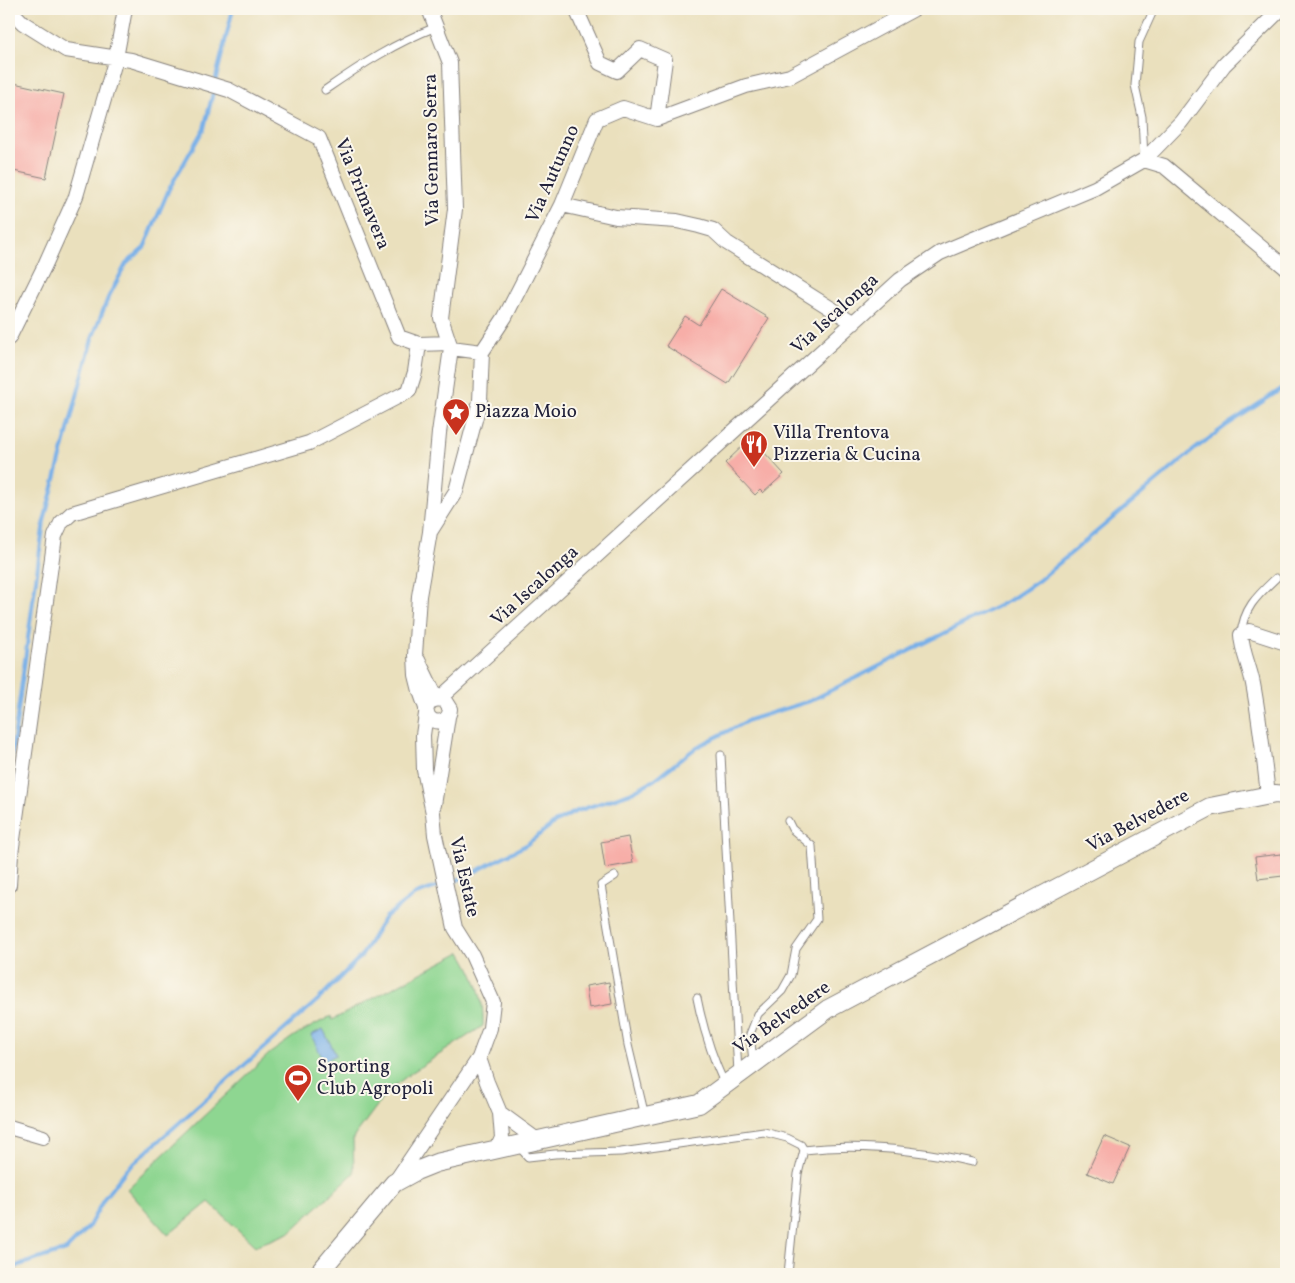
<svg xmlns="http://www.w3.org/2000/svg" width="1295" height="1283" font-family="Vollkorn,serif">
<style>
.green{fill:#8ed691;stroke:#587c66}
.water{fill:#79b0e8;stroke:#4e6992}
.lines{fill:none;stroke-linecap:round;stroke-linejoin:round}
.stream{stroke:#79b0e8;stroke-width:4}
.building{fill:#f7aea8}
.service-casing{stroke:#86817c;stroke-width:9}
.minor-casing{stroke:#86817c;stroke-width:16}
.tertiary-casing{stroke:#86817c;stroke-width:20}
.service{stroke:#fff;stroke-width:7}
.minor{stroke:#fff;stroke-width:14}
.tertiary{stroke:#fff;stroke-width:18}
.labels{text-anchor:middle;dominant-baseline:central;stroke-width:4;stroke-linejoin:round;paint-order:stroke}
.street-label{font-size:19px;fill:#22223b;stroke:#fbf7ec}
.poi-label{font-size:19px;fill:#22223b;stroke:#fbf7ec;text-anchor:start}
</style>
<rect width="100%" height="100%" fill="#fbf7ec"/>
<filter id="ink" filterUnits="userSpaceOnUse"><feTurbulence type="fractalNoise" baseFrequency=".02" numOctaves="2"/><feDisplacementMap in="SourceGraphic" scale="10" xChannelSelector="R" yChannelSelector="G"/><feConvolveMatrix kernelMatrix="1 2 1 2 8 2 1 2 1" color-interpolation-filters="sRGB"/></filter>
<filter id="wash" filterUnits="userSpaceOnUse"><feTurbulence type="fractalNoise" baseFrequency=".0096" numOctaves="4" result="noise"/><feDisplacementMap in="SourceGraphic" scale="20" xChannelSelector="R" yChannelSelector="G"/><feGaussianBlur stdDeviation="1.12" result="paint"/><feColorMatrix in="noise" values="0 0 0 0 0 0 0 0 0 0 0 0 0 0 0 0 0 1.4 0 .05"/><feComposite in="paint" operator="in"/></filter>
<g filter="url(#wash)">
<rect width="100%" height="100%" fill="#eae0bd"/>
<path class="green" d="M461 952C476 977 484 996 483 1026L411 1073 388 1091 353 1138 354 1173 289 1233 255 1246 209 1202 168 1235 127 1189 269 1054 294 1036 331 1016 332 1020Z"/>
<path class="water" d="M323 1029 336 1055 324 1061 311 1035Z"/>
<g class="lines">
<path class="stream" d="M215 82 233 9
M9 776 44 521 92 339 108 298 126 264 144 248 169 189 204 128 214 89
M9 1272 19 1265 66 1250 88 1228 105 1197 127 1169 319 999 362 955 385 917 416 894 463 878 526 845 554 823 577 811 630 793 654 780 697 747 749 720 810 701 1010 600 1038 581 1195 449 1227 425 1286 386"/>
</g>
<g id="blocks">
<path class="building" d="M9 82 64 94 46 178 9 170Z
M721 289 769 318 728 384 666 346 685 316 699 325Z
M751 438 784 474 763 493 760 490 755 495 725 463Z
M628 837 633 863 605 868 601 842Z
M1281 854 1283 876 1258 879 1255 857Z
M609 982 612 1004 589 1008 586 986Z
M1104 1136 1130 1147 1113 1184 1087 1173Z"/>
</g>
</g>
<g filter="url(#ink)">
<use href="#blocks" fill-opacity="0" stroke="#86817c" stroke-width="1"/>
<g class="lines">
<g class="service-casing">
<path id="service" d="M325 90C361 65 395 43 436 27
M1144 159 1142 117 1135 85 1137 64 1139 42 1154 9
M1241 635C1243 608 1258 595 1276 578
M721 755 738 1073
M615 876 601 885 628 1045 645 1116
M697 998C703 1028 712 1057 725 1085
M753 1061 750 1034 758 1014 782 991 791 975 796 949 817 919 812 846 792 829 788 821
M519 1147 528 1157 555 1154 621 1152 764 1132 787 1138 801 1145 804 1150 798 1174 788 1274
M804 1150C860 1143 918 1150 972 1162"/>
</g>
<g class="minor-casing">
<path id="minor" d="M9 9 23 23 66 50 131 60 229 90 319 138 399 337 419 344 449 343
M576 9 600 63 617 71 640 49 665 60 657 119
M1144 160 1181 122 1224 65 1281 9
M562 205 616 217 677 221 699 226 713 230 727 243 854 323
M9 338 45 265 76 196 116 58 125 9
M451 348 482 352
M430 532 456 491 480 401 482 352 505 317 562 205 597 119 623 108 657 119 746 86 790 76 914 9
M418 660 437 699
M439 699 900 280 940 253 1095 188 1144 160 1164 166 1286 268
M426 708 420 691 416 675 415 655 419 596 430 532 439 433 451 348 441 318 455 209 450 63 429 9
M1268 795C1264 758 1260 721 1253 684 1250 667 1242 652 1241 635L1249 631 1286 643
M434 805 448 717
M9 885 11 854 55 536 61 523 72 513 309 443 409 391 415 372 419 344
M479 1058 487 1082 500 1113 502 1138 497 1149
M500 1113 537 1140
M9 1127 43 1137
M395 1182 479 1058 490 1028 493 1002 472 955 455 928 435 835 433 813 424 770 423 735 427 707 431 701 439 699 445 701 450 709C449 725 429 726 426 710"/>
</g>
<g class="tertiary-casing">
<path id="tertiary" d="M318 1274 394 1183 416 1171 436 1163 699 1104 828 1009 1210 807 1275 794 1286 795"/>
</g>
<use href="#service" class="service"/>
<use href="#minor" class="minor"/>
<use href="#tertiary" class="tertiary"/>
</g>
</g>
<defs>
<g id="sight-pin" transform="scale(1.4375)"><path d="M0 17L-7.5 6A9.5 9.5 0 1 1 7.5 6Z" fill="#c8321e" stroke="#fbf7ec"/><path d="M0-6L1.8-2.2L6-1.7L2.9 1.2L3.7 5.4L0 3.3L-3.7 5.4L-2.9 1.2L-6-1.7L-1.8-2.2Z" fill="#fff"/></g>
<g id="restaurant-pin" transform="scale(1.4375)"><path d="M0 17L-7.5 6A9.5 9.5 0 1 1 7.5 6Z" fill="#c8321e" stroke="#fbf7ec"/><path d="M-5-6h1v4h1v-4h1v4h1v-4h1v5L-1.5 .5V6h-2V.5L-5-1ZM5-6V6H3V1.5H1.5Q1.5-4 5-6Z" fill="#fff"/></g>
<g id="stadium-pin" transform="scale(1.4375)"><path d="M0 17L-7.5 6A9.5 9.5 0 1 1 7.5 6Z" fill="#c8321e" stroke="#fbf7ec"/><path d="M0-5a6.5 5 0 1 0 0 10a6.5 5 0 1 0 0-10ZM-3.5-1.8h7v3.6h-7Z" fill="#fff"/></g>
</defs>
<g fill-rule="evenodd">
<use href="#sight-pin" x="456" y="412"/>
<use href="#restaurant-pin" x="754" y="444"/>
<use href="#stadium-pin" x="298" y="1078"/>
</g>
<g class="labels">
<g class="street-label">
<text transform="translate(432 150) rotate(-91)">Via Gennaro Serra</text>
<text transform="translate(553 174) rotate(-66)">Via Autunno</text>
<text transform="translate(362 194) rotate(68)">Via Primavera</text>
<text transform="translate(835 314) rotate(-42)">Via Iscalonga</text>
<text transform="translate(535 586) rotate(-42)">Via Iscalonga</text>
<text transform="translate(1138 821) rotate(-28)">Via Belvedere</text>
<text transform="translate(464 877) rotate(77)">Via Estate</text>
<text transform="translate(782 1018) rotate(-35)">Via Belvedere</text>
</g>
<g class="poi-label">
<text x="475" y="412">Piazza Moio</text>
<text x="773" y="433">Villa Trentova<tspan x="773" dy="22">Pizzeria &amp; Cucina</tspan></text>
<text x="317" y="1067">Sporting<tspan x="317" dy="22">Club Agropoli</tspan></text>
</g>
</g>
<rect width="1295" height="1283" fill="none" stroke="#fbf7ec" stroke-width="30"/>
</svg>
